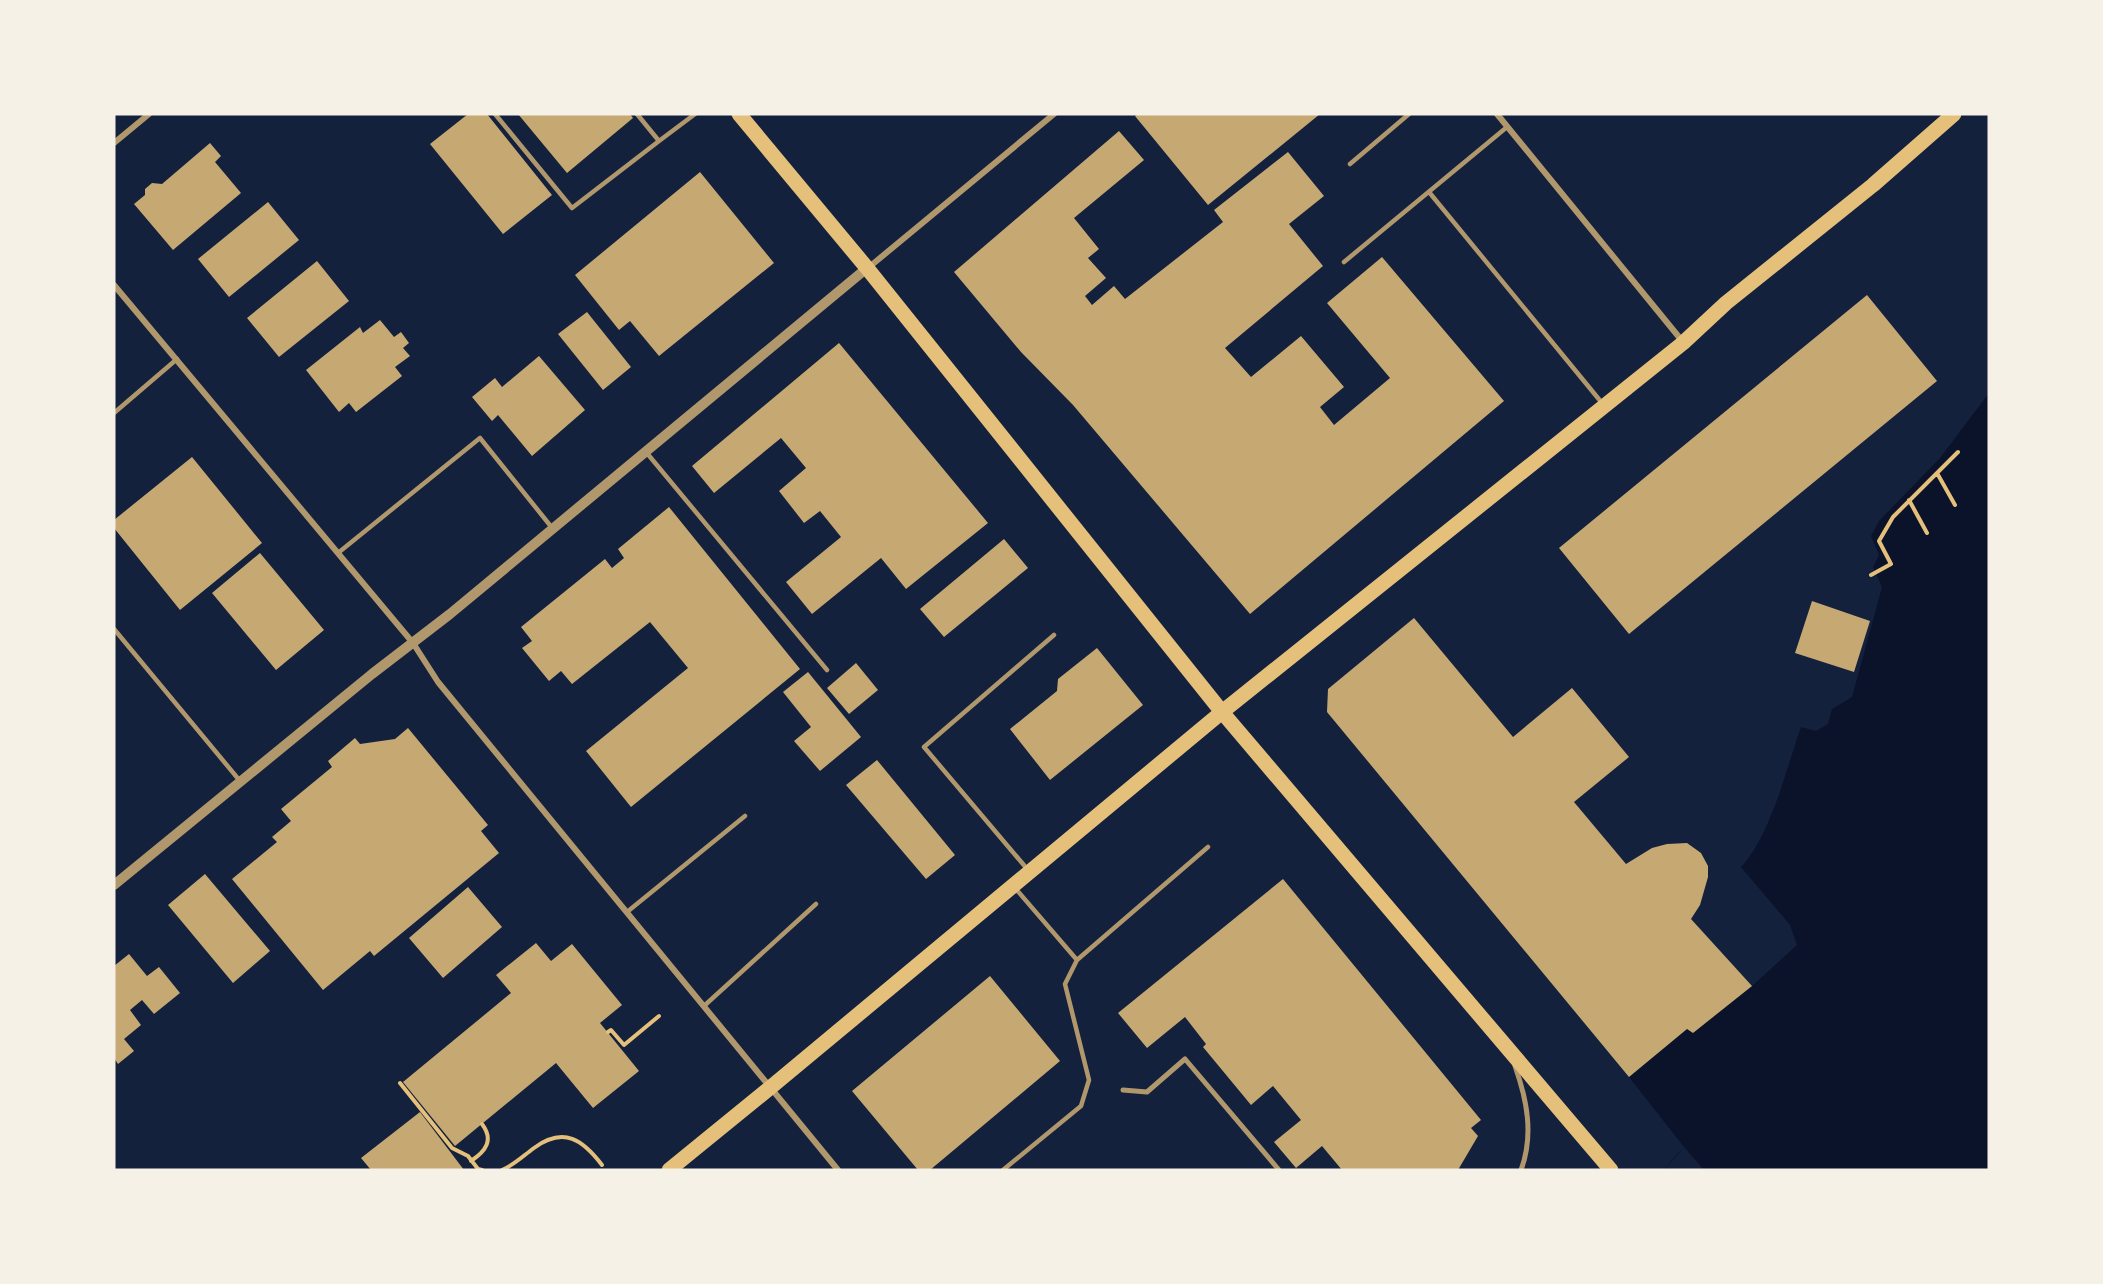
<svg xmlns="http://www.w3.org/2000/svg" width="2103" height="1284" font-family="'Noto Sans',sans-serif">
<style>
.water{fill:#0b132b}
.pier{fill:#14213d}
.building{fill:#c6a872}
.lines{fill:none;stroke-linecap:round;stroke-linejoin:round}
.path{stroke:#e5c07b;stroke-width:4}
.service{stroke:#b1986c;stroke-width:4.5}
.pedestrian{stroke:#b1986c;stroke-width:5}
.minor{stroke:#b1986c;stroke-width:6}
.tertiary{stroke:#b1986c;stroke-width:10}
.primary{stroke:#e5c07b;stroke-width:15}
</style>
<rect width="100%" height="100%" fill="#14213d"/>
<path class="water" d="M1989 393V1170H1663L1684 1147 1629 1077 1687 1029 1693 1033 1752 986 1797 945 1790 925 1741 867C1771 835 1786 769 1801 727L1816 731 1828 724 1832 709 1852 697 1882 587 1873 567 1879 555 1871 536 1879 521 1940 458Z"/>
<path class="pier" d="M1684 1147 1704 1170H1663L1676 1157Z"/>
<path class="building" d="M468 114H487L552 195 503 234 430 144Z
M518 114H630L633 118 567 173Z
M1138 114H1320L1208 205 1135 116Z
M1119 131 1144 160 1074 218 1099 249 1088 258 1106 278 1085 296 1092 305 1114 286 1125 299 1223 222 1214 210 1288 152 1324 196 1289 224 1323 266 1225 348 1251 377 1301 336 1344 387 1320 407 1334 425 1390 378 1327 303 1382 257 1504 401 1250 614 1073 405 1021 352 954 272Z
M210 143 221 156 215 162 241 193 173 250 134 204 145 195V189L152 183 162 184Z
M700 172 774 263 659 356 630 321 619 330 575 275Z
M268 202 299 240 229 297 198 259Z
M317 261 349 301 279 357 247 318Z
M1867 295 1937 381 1629 634 1559 548Z
M587 312 631 367 603 390 558 334Z
M380 320 394 337 401 332 409 343 403 348 410 356 395 367 402 376 356 412 349 403 339 412 306 370 360 327 363 333Z
M839 343 988 523 906 589 881 558 812 614 786 582 841 537 820 511 804 523 779 491 806 468 781 438 714 493 692 466Z
M539 356 585 410 532 456 498 415 492 421 472 397 495 378 502 387Z
M192 457 262 543 180 610 114 528V520Z
M669 507 800 669 631 807 586 751 688 668 650 622 572 684 561 671 549 681 522 648 532 641 521 627 605 559 612 568 624 558 618 549Z
M1004 539 1028 568 944 637 920 609Z
M260 553 324 630 276 670 212 593Z
M1812 601 1870 621 1854 672 1795 653Z
M1414 618 1513 737 1572 688 1629 757 1574 802 1626 864 1652 848 1667 844 1687 843 1701 853 1708 866V877L1700 905 1691 919 1752 986 1693 1033 1687 1029 1629 1077 1327 712 1328 689Z
M1097 648 1143 705 1050 780 1010 729 1057 691 1058 679Z
M856 663 878 690 849 714 827 688Z
M808 672 861 737 820 771 794 741 811 727 783 692Z
M408 728 488 825 481 831 499 853 374 956 370 951 323 990 232 879 277 842 272 837 291 821 281 809 332 767 328 761 355 738 360 744 395 739Z
M877 760 955 855 926 879 846 785Z
M205 874 270 951 233 983 168 905Z
M1283 879 1481 1120 1471 1128 1478 1136 1458 1170H1342L1322 1146 1296 1168 1274 1142 1301 1120 1273 1086 1251 1105 1203 1047 1206 1044 1185 1017 1147 1048 1118 1013Z
M468 887 502 927 443 978 409 938Z
M536 943 551 961 572 944 622 1005 600 1023 639 1071 593 1108 556 1063 455 1146 403 1082 511 993 496 975Z
M129 954 147 976 159 967 180 993 154 1014 142 1000 130 1010 141 1025 124 1039 134 1051 118 1064 114 1058V966Z
M990 976 1060 1061 930 1170H918L852 1091Z
M420 1112 464 1170H371L361 1158Z"/>
<g class="lines">
<path class="path" d="M1937 473 1955 505
M1909 500 1927 533
M1871 575 1891 564 1879 541 1893 517 1958 452
M608 1032 611 1030 624 1045 659 1016
M400 1083 452 1148 468 1156 478 1169 482 1170
M471 1161C486 1151 494 1140 482 1124
M502 1170C514 1165 523 1156 534 1148 564 1126 583 1140 602 1165"/>
<path class="service" d="M495 114 572 208 659 141
M637 114 659 141 695 114
M1350 164 1409 114
M1429 192 1602 403
M1344 262 1507 127
M114 413 177 359
M646 452 827 670
M338 553 480 438 553 529
M114 629 240 781
M1028 870 924 747 1054 635
M1015 888 1077 960
M627 912 745 816
M704 1006 816 904
M1003 1170 1081 1106 1089 1080 1065 984 1077 960 1208 847"/>
<path class="pedestrian" d="M1515 1066C1527 1100 1534 1135 1521 1170
M1123 1090 1147 1092 1185 1059 1279 1170"/>
<path class="minor" d="M1497 114 1683 342
M114 143 149 114
M868 268 1054 114
M114 285 413 643 438 682 838 1170"/>
<path class="tertiary" d="M114 885 372 674 450 614 867 268"/>
<path class="primary" d="M739 114 867 268 1222 712 1611 1170
M669 1170 771 1087 1222 712 1683 343 1726 303 1873 185 1954 114"/>
</g>
<rect width="2103" height="1284" fill="none" stroke="#f6f1e7" stroke-width="231"/>
</svg>
